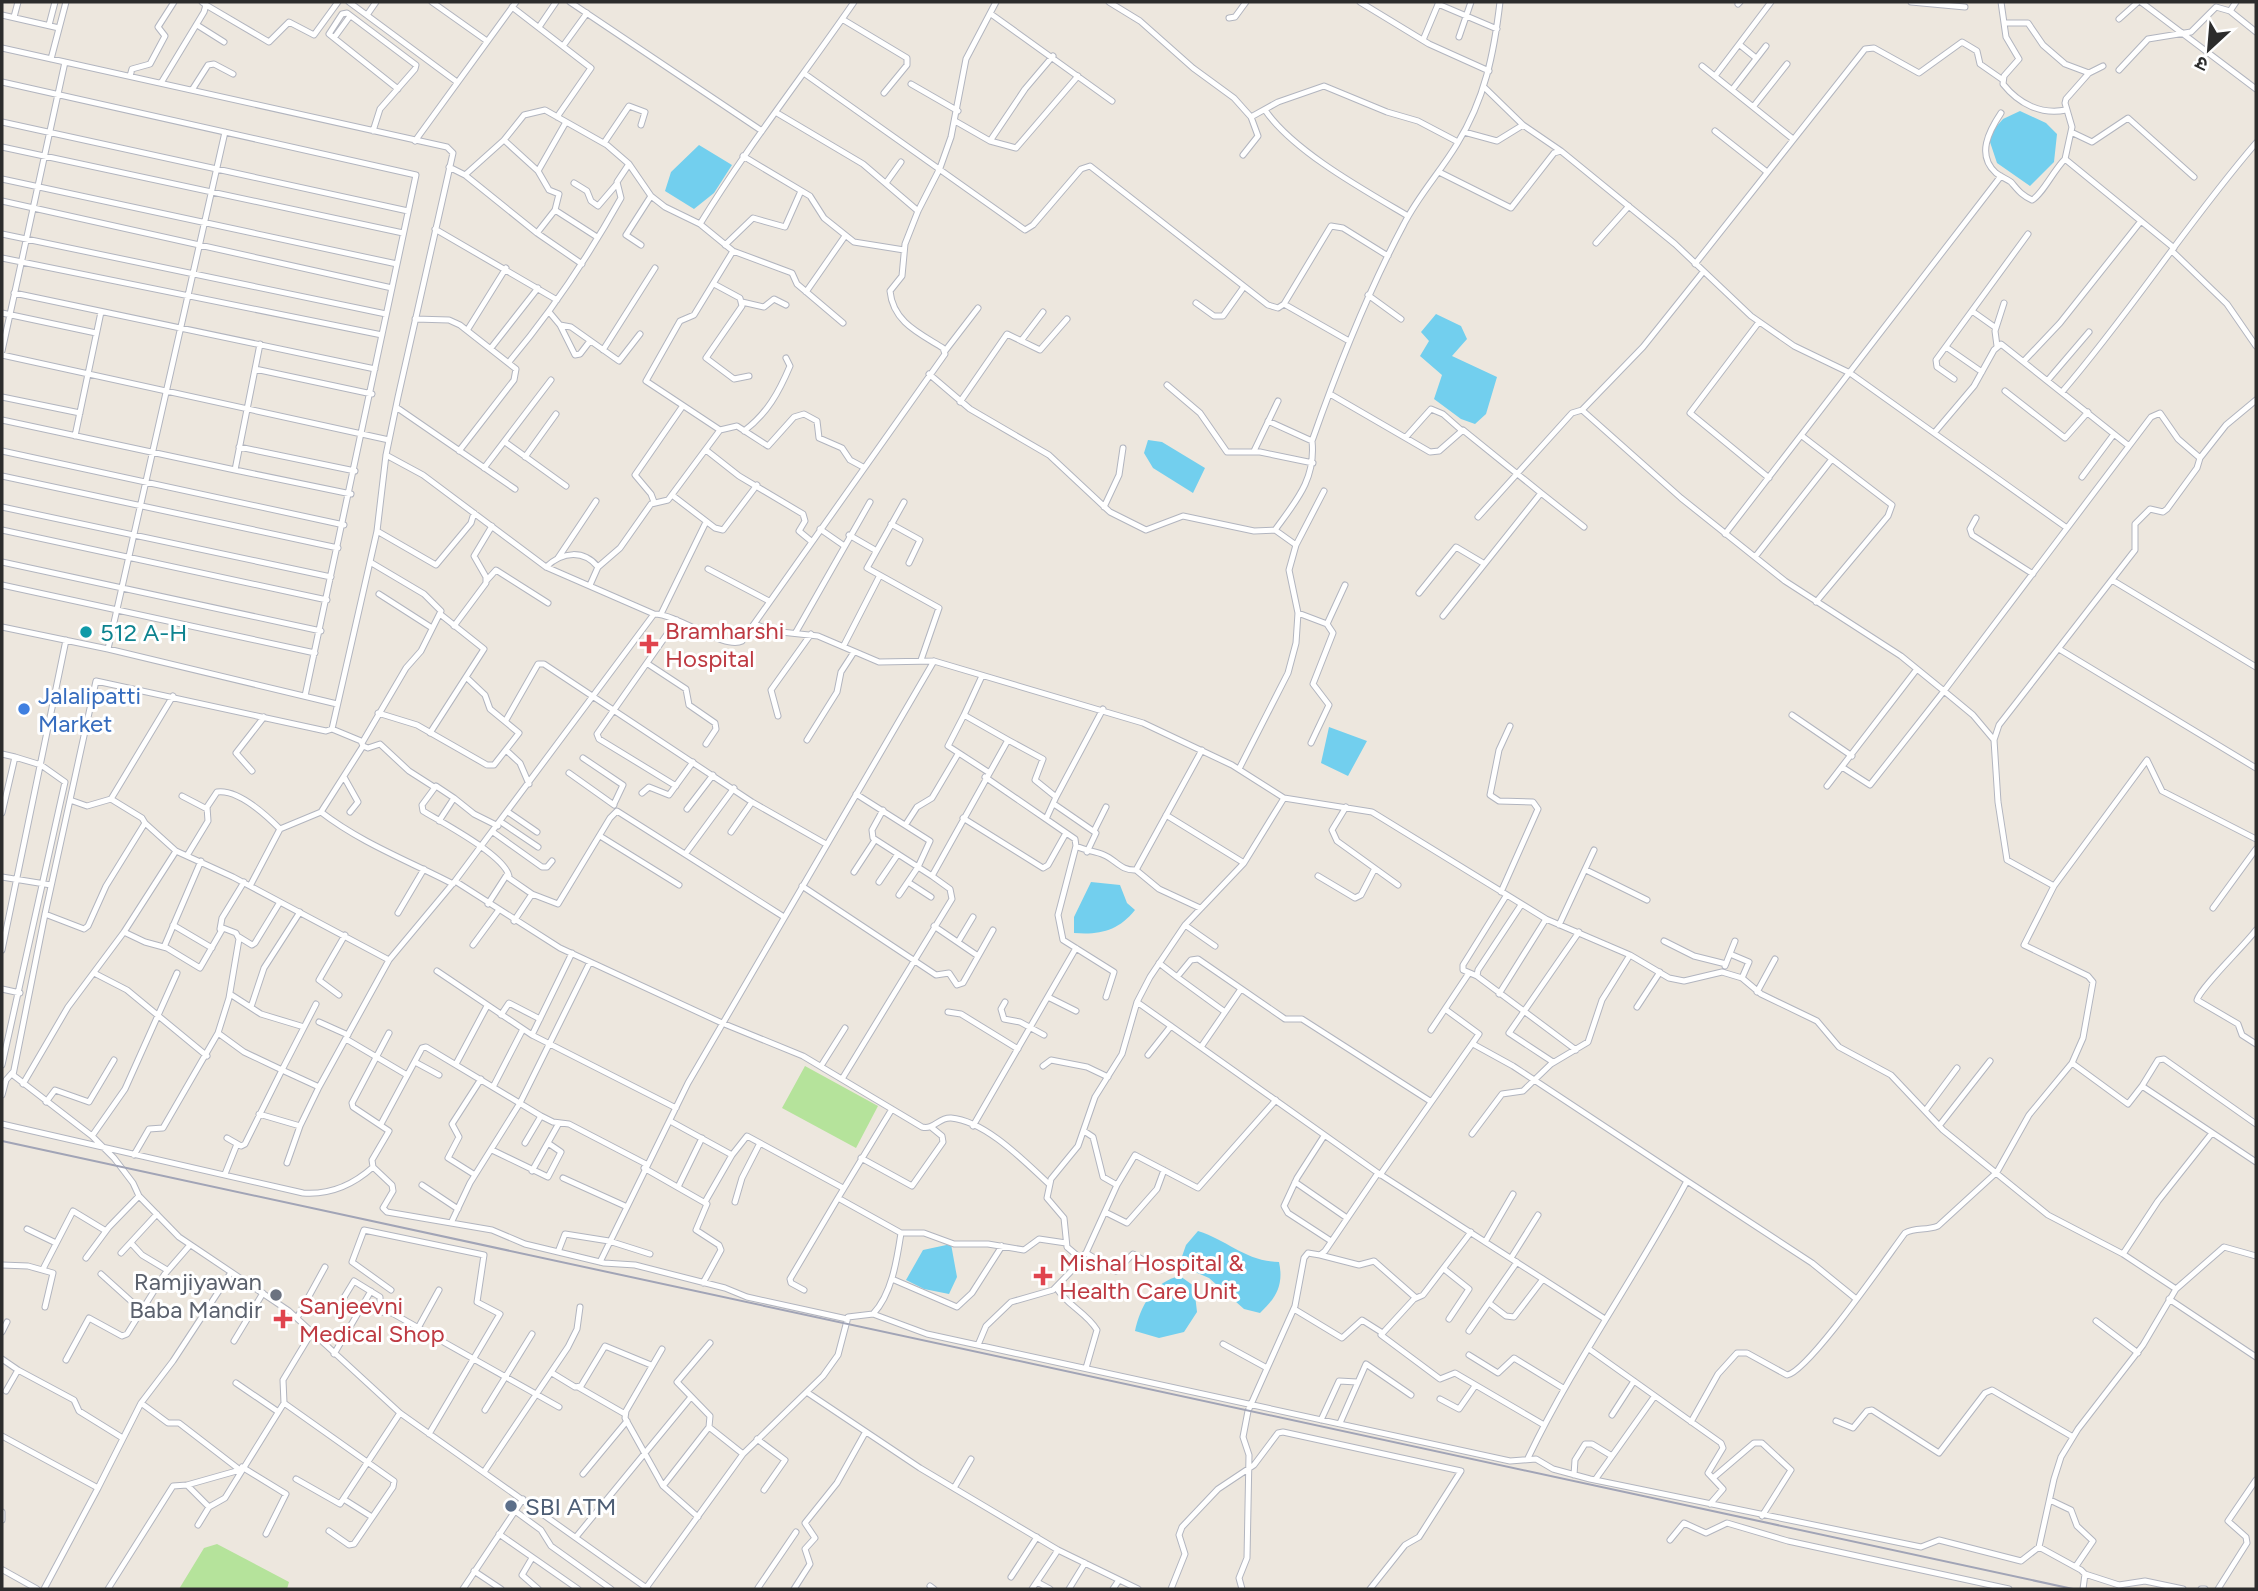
<svg xmlns="http://www.w3.org/2000/svg" width="2258" height="1591" font-family="Figtree,'Noto Sans Devanagari',sans-serif">
<style>
.green{fill:#b5e39b}
.water{fill:#72cfee}
.lines{fill:none;stroke-linecap:round;stroke-linejoin:round}
.minor-casing{stroke:#b2b5bf;stroke-width:7}
.minor{stroke:#fff;stroke-width:5}
.rail{stroke:#a1a4b6;stroke-width:2}
.culture-dot{fill:#0f9aa8;stroke:#fff;stroke-width:2.5}
.health-dot{fill:#e0444e;stroke:#fff;stroke-width:2.5}
.shop-dot{fill:#3f7fe0;stroke:#fff;stroke-width:2.5}
.worship-dot{fill:#6b7280;stroke:#fff;stroke-width:2.5}
.service-dot{fill:#5c6f8a;stroke:#fff;stroke-width:2.5}
.labels{text-anchor:middle;dominant-baseline:central;stroke-width:6;stroke-linejoin:round;paint-order:stroke}
.health-label{font-size:24px;fill:#be3a42;stroke:#fff;text-anchor:start}
.culture-label{font-size:24px;fill:#0d838f;stroke:#fff;text-anchor:start}
.shop-label{font-size:24px;fill:#366cbe;stroke:#fff;text-anchor:start}
.worship-label{font-size:24px;fill:#5b616d;stroke:#fff;text-anchor:end}
.service-label{font-size:24px;fill:#4e5e75;stroke:#fff;text-anchor:start}
</style>
<rect width="100%" height="100%" fill="#ede7de"/>
<path class="green" d="M805 1066 878 1106 856 1148 782 1108Z
M217 1544 289 1582 287 1589H179L204 1548Z"/>
<path class="water" d="M2020 111 2046 123 2057 134 2054 162 2030 186 1997 163 1988 136 2003 119Z
M699 145 732 165 714 193 694 209 665 191 671 172Z
M1436 314 1461 326 1467 339 1452 356 1497 377 1486 414 1475 424 1461 419 1434 399 1442 375 1420 356 1429 341 1421 332Z
M1148 440 1162 442 1205 468 1193 493 1153 468 1144 453Z
M1329 727 1367 741 1348 776 1321 763Z
M1091 882 1120 885 1127 903 1135 910C1118 931 1100 935 1074 933V917Z
M1198 1231C1229 1241 1245 1261 1279 1262 1284 1285 1276 1298 1260 1313L1244 1309 1209 1278 1179 1265 1186 1245Z
M951 1244 957 1277 949 1294 924 1289 906 1280 923 1250Z
M1180 1276 1194 1286 1197 1312 1184 1332 1159 1338 1135 1331C1140 1307 1154 1281 1180 1276Z"/>
<g class="lines">
<g class="minor-casing">
<path id="minor" d="M349 2 457 82
M432 2 487 41
M570 2 762 131
M1109 2 1140 21 1193 68 1234 98 1251 117 1278 102 1324 86 1387 112 1418 121 1458 142
M1360 2 1429 44 1489 71
M1911 2 1965 7
M2001 2 2006 37 2019 59 2004 76 2003 84C2019 104 2041 115 2066 110
M2141 2 2256 89
M1438 4 1497 29
M1738 4 1740 2
M206 5 269 42 289 22 314 35 338 2
M512 7 591 68 557 117
M2230 11 2236 2
M991 14 1112 101
M2 15 59 28
M367 15 376 2
M14 17 18 2
M1229 18 1235 17 1246 2
M842 19 907 58V65L884 93
M2119 19 2138 2
M2005 23H2028L2043 45 2065 64 2089 73
M49 25 55 2
M197 25 224 42
M539 27 556 2
M1459 37 1471 2
M334 38 350 16
M1423 40 1439 2
M1740 45 1756 58
M563 46 587 13
M2 48 447 147 453 153 398 397 386 455 377 531 332 729 326 731 96 681 45 914 13 1075 92 1136 114 1158 133 1183 139 1196 179 1237 289 1311 400 1413 648 1589
M51 59 66 2
M1702 66 1793 139
M2103 66 2089 73 2066 99 2065 103 2072 127 2065 159 2174 248
M2119 70 2148 39 2191 32 2216 7 2230 11 2256 32
M805 74 1025 230 1033 225 1081 169 1090 166 1268 305 1278 308 1284 304 1331 226 1343 228 1388 256
M130 76 132 69 150 64 165 36 158 27 174 2
M1715 76 1771 2
M2 82 416 175 305 696
M161 83 204 12 206 5 202 2
M911 84 958 111
M1485 88 1523 125
M192 90 208 65 214 64 233 74
M1732 90 1766 46
M1753 107 1787 64
M1265 110C1293 151 1364 190 1408 216
M777 113 863 164 918 211
M2001 113C1989 131 1976 155 1996 173 2001 177 2007 179 2011 182 2018 190 2021 195 2032 200 2042 195 2053 171 2065 159
M955 121 990 141 1016 148 1078 76
M2 122 408 211
M373 131 380 109 415 69 416 65 347 13 342 14 329 34 398 89
M1715 131 1767 172
M1464 132 1497 141 1523 125 1561 151
M2071 132 2092 142 2128 118 2194 177
M504 140 538 171 566 122
M415 141 516 2
M990 141 1025 89 1053 56
M604 143 629 106 645 112 641 125
M2 147 403 233
M1243 155 1258 136 1251 117
M743 156 810 196 824 218 854 242 904 250
M449 167 465 175 537 233 582 264
M538 171 549 190 559 194 555 210
M1439 172 1511 208 1554 153 1561 151 1675 244 1751 316 1794 346 1850 373 2067 528
M465 175 504 140 524 115 545 110 607 145 629 164 651 196 665 207 700 224 733 251 792 273 797 284 843 323
M2 179 397 264
M574 183 587 191 591 201 598 206 616 185
M886 183 901 162
M2 201 392 288
M700 224C747 147 803 76 854 2
M435 229 557 300
M537 233 555 210 597 237
M2 234 386 314
M1596 243 1629 206
M641 245 626 235 651 196
M725 245 753 218 785 227 801 191
M2172 251 2227 304 2256 346
M2 258 382 335
M1695 264 1865 49 1874 48 1919 73 1962 42 1977 51 1980 64 2003 80
M1703 272 1643 347 1582 410 1681 498 1785 581 1901 656 1944 691 1870 785 1842 767
M714 284 740 298 742 306 706 358 734 379 749 376
M806 292 845 236
M14 293 375 369
M1368 295 1401 319
M742 302 764 307 774 299 786 305
M1196 303 1214 316H1223L1243 288
M1284 304 1349 341
M1972 311 1996 328
M2 313 96 333
M550 313 560 325 571 327 619 361 640 334
M415 319 449 320 460 325 516 369 514 380 459 451
M1759 322 1690 413 1769 478
M560 325 575 355 580 354 590 341
M468 329 506 268
M1021 341 1043 312
M1997 346 1995 331 2004 303
M1946 347 1982 372
M491 348 538 288
M603 350 655 268
M2 351 65 62
M945 351 978 308
M2 355 389 440
M2024 361 2060 323 2141 221
M509 362C552 311 588 257 621 198L617 182 629 164
M255 369 372 394
M929 374 970 409 1049 455 1110 512 1146 530 1183 516 1254 531 1275 530 1296 545 1289 570 1298 613 1296 643 1288 673 1239 769
M1954 379 1937 367 1936 360 2028 234
M2048 380 2089 332
M1167 385 1200 413 1227 452H1260L1313 463
M2005 391 2065 438 2088 412
M2062 392C2131 312 2187 223 2256 143
M1330 394 1430 452 1439 451 1463 430 1541 493 1443 616
M2 397 80 413
M960 402 1007 334 1040 350 1067 319
M396 407 515 489
M2 420 235 470 260 344
M1268 421 1312 441
M720 430 646 381 680 321 694 315 733 251
M744 431C767 414 779 392 790 366L786 358
M1935 432 1974 386 1994 350 2001 344 2129 446
M75 436 101 312
M1802 436 1892 505 1888 516 1816 602
M1406 437 1431 409 1443 414 1460 429
M505 442 566 486
M239 447 355 471
M706 450 739 476 803 514 805 521 799 531 811 541
M2 451 344 525
M1254 451 1278 401
M386 455 423 475 546 567 654 614
M525 457 556 414
M2200 458 2226 425 2256 400
M484 468 551 380
M235 470 351 494
M2 476 338 548
M2082 477 2114 434
M1541 493 1584 527
M672 495 715 528 723 530 757 485
M654 502 651 494 635 475 682 407
M904 502 867 568 939 608 921 660
M2 507 331 577
M1104 507 1119 475 1123 448
M1478 517 1572 413 1582 410
M1976 518 1970 529 1972 535 2033 574
M891 524 920 540 909 563
M820 529 843 545
M2 530 327 600
M1275 530C1296 501 1316 479 1312 441 1338 367 1367 293 1404 224 1418 196 1441 171 1457 144 1485 99 1494 53 1500 2
M377 531 436 565 471 523 474 513
M1725 534 2001 176
M849 535 875 550
M1296 545 1324 491
M1755 557 1832 459
M558 558 596 501
M2 562 321 631
M546 567C563 551 584 550 598 567
M708 569 769 601
M487 580 496 570 548 603
M2112 580 2256 667
M2 585 315 653
M590 585 598 567 620 548 651 504 668 500 720 430 737 426 768 446 794 417 804 414 817 421 819 438 842 448 850 460 863 467
M1419 593 1456 547 1483 563
M379 594 432 628
M1298 613 1327 624 1333 633 1313 684 1329 705 1311 743
M661 614 706 522
M755 624 772 631 818 636 879 662 934 661 1143 723 1232 765 1284 798 1372 812 1546 919 1630 955 1669 978 1684 981 1722 972 1742 978 1761 994 1817 1021 1839 1047 1891 1075 1943 1130 2048 1215 2123 1254 2176 1289
M1327 624 1345 585
M454 626 486 583V577L474 556 492 526
M2 627 108 649 337 704
M796 632 870 502
M844 645 879 577
M108 649 225 132
M2059 649 2256 768
M648 664 686 689 689 705 715 723 716 729 706 744
M378 713 417 725 487 765H494L519 733 490 709 485 695 466 677
M964 715 948 746 988 772
M1792 715 1852 756
M778 716 771 690 811 634
M506 720 538 664H544L752 802 826 844
M332 729 361 741 363 746 321 812C361 843 409 861 453 884
M430 733 484 649 440 614
M807 740 837 692 841 672 854 652
M1008 740 1043 759 1035 780 1056 797 1046 819 1075 839 1076 846 1058 915 1063 940 1114 972 1106 997
M362 743 406 668 421 651 441 611 424 594 370 562
M363 746 368 748 380 744 409 771 434 787
M506 750 520 763 529 784
M2 754 15 757
M583 758 623 785 614 804
M252 771 236 753 264 717
M569 773 614 805
M344 777 358 802 350 812
M985 777 1046 819
M676 786 599 739 597 734 677 620
M1827 786 1917 669
M642 793 649 787 669 795 693 762
M856 794 930 841 918 867 899 895
M182 796 207 809
M1056 797 1103 709
M454 798 474 814 498 826
M70 800 87 806 111 799
M1054 804 1096 833 1087 852
M1346 807 1332 830 1337 841 1398 885
M687 809 713 775
M883 810 872 830 873 838 932 876
M508 812 537 832
M2 813 15 757 41 765 65 782 2 1065
M1166 815 1244 863
M963 818 1043 868 1048 865 1066 833
M439 821 454 798 436 786 422 805 423 811C443 823 504 855 509 876
M501 822 538 847
M145 823 176 851
M906 824 917 807 932 798 958 754
M280 829 321 812
M1094 831 1106 807
M493 832 542 867H547L552 861
M731 832 752 802
M600 836 679 885
M1076 846C1086 851 1095 851 1104 855 1116 860 1121 871 1136 870
M686 853 734 788
M188 854 208 821 207 807 217 792C238 789 266 815 280 829L250 886
M1586 870 1647 900
M854 872 875 840
M1318 876 1355 898 1361 895 1374 870
M2 877 51 885
M455 881 560 948 722 1023 803 1056 922 1127C934 1130 939 1117 951 1118 986 1121 1025 1162 1049 1184
M879 882 898 854
M908 882 931 897
M802 886 936 975 949 973 957 985 963 983 993 930
M2054 886 2147 760 2162 791 2256 839
M1501 892 1538 809 1533 802 1499 801 1490 795 1499 750 1510 726
M488 904 506 876 532 894
M1521 905 1478 970 1477 976 1576 1050
M1200 908 1159 889 1136 870 1202 750
M2213 908 2256 849
M398 913 424 869
M45 914 84 929 88 926 106 886 145 823 142 818 111 799 173 696
M514 921 532 894 558 904 610 818 617 811 784 917
M173 925 212 948
M1185 925 1215 946
M1559 925 1594 850
M934 926 978 956
M220 929 222 918 244 882
M2256 930C2245 945 2200 988 2197 1000L2238 1024 2242 1035 2256 1044
M124 932 145 942 167 948 200 968 223 928 236 933 239 939 229 998 218 1033 163 1128 149 1129 134 1155
M239 937 252 945 255 943 280 902
M1664 941 1694 956 1726 964
M958 942 973 917
M473 945 498 911
M164 947 201 861
M2 950 66 640
M1730 954 1749 962 1742 978
M1159 963 1177 977 1191 960 1198 959 1285 1019H1302L1430 1101
M1725 966 1735 941
M437 971 532 1035 676 1108
M94 973 127 990 207 1056
M1477 976 1463 970V965L1506 896
M1177 977 1225 1012
M2 989 20 993
M1757 992 1775 959
M230 994 261 1014 304 1027
M1499 994 1546 919
M339 995 319 980 345 935
M1048 997 1076 1011
M1005 1002 1001 1009 1004 1019 1020 1022 1044 1035
M1137 1002 1378 1173 1325 1251 1320 1255 1308 1253 1304 1258 1295 1306 1248 1411 1243 1437 1249 1455 1247 1558 1239 1578 1242 1589
M251 1007 264 968 300 912
M1637 1007 1660 972
M948 1012 961 1014 1018 1049
M501 1015 509 1003 540 1019
M319 1022 348 1035
M1431 1030 1469 973
M218 1033 244 1052 282 1070 245 1144 241 1146 227 1138
M532 1035 572 953
M346 1039 407 1075
M1473 1044 1513 1066 1687 1181C1637 1275 1574 1362 1528 1458
M1201 1047 1241 989
M1148 1055 1171 1026
M415 1062 439 1075
M1553 1062 1509 1033 1579 932
M2072 1063 2128 1104 2142 1086 2256 1162
M456 1064 487 1006
M821 1066 845 1028
M1043 1066 1051 1060 1087 1067 1108 1077
M842 1079 952 899 950 889 932 876 1008 740 964 715 982 676
M23 1084 68 1007 124 932 176 851 233 877 389 960 455 881 654 614C678 614 724 650 742 641L945 354 943 348C919 333 893 322 890 291L902 276 905 244 918 211 940 168 951 137 966 59 996 2
M2142 1086 2158 1060 2164 1059 2256 1124
M319 1087 389 960
M493 1087 523 1029
M2 1095 6 1080 13 1072
M46 1102 55 1090 89 1102 114 1060
M1925 1111 1957 1068
M259 1114 300 1126 319 1087 282 1070 316 1004
M670 1121 732 1155 747 1136 843 1188
M2 1124 303 1193C330 1195 353 1185 373 1167L392 1185 393 1191 383 1208 387 1212 492 1230 525 1244 604 1263 635 1265 725 1288 747 1297 847 1319
M381 1124 422 1048 426 1047 541 1116 553 1122 569 1124 646 1164
M973 1126 1076 948
M1939 1126 1990 1061
M1084 1131 1093 1137 1103 1177 1117 1185
M1472 1134 1502 1094 1523 1091 1551 1064 1588 1042 1602 1000 1630 955
M92 1136 125 1089 177 973
M1324 1136 1297 1178 1284 1206 1288 1213 1331 1241
M525 1143 541 1116
M492 1150 548 1177 561 1152 548 1143
M861 1158 912 1186 943 1142 942 1136 931 1127
M287 1163 300 1126
M373 1167 372 1160 389 1131 353 1107 352 1103 389 1033
M644 1168 707 1204 696 1230 719 1245 721 1250 703 1283
M532 1171 559 1123
M1378 1173 1605 1319
M225 1174 237 1144
M475 1175 448 1158 459 1137 452 1124 481 1079
M1380 1175 1479 1034 1445 1009
M563 1178 625 1206
M1687 1181 1812 1263 1855 1298
M1295 1182 1347 1218
M422 1185 458 1209
M678 1187 702 1138
M705 1202 732 1155
M735 1202 742 1178 760 1143
M1105 1212 1127 1223 1157 1189 1164 1170
M452 1221 470 1183 520 1103 590 962
M27 1229 56 1243
M1471 1232 1423 1295 1414 1299 1381 1335 1440 1379 1455 1373 1544 1425
M901 1233H924L954 1244H988L1024 1250 1039 1239 1066 1243
M1485 1242 1513 1194
M131 1243 142 1255 167 1270
M558 1252 565 1234 609 1241 650 1254
M121 1253 157 1214
M1086 1253 1116 1271 1133 1254 1160 1270
M2123 1254 2158 1201 2212 1133
M1320 1255 1359 1265 1374 1261 1416 1298
M86 1258 109 1227 139 1196
M1080 1258 1086 1253 1117 1185 1135 1155 1198 1188 1276 1100
M1511 1258 1538 1215
M600 1262 688 1083 934 661
M2 1265 28 1266 53 1273 45 1307
M43 1269 73 1211 106 1231
M1444 1269 1469 1289 1449 1319
M101 1274 142 1311
M892 1279 957 1307 972 1293 1002 1246
M1056 1287C1066 1305 1086 1312 1097 1330L1086 1368
M391 1290 352 1262 364 1230 484 1255 477 1302 500 1314 429 1434
M804 1290 791 1283 790 1279 838 1198
M343 1299 354 1281 380 1297V1312L392 1313 559 1407
M2169 1299 2256 1357
M1489 1303 1506 1316 1514 1317 1543 1279
M1294 1309 1342 1338 1362 1320 1381 1332
M873 1314 927 1334 1510 1461 1536 1459 1553 1469 1590 1479 1921 1547 1939 1540 2021 1561 2039 1547
M297 1318 325 1267
M2096 1321 2138 1353
M418 1328 439 1290
M1469 1331 1517 1262
M2 1332 7 1322
M234 1341 263 1293
M1223 1344 1267 1368
M978 1345 986 1326 1011 1302 1053 1290 1079 1263 1080 1258 1067 1247 1064 1218 1047 1198 1051 1179 1078 1146 1095 1097 1122 1054 1137 1002 1150 977 1185 925 1244 863 1284 798
M662 1349 626 1411 625 1418 663 1486 698 1517
M1589 1349 1721 1443 1723 1448 1708 1473 1723 1489 1710 1504
M334 1354 371 1291
M1469 1355 1498 1373 1514 1358 1563 1388
M2 1359 18 1370 6 1391
M66 1360 89 1318 122 1336 127 1334 164 1275 190 1245
M18 1370 74 1400 79 1411 121 1437
M552 1373 575 1387 581 1386 605 1346 651 1365
M236 1383 277 1411
M578 1387 625 1414
M808 1393 920 1468 1058 1550 1138 1589
M1440 1399 1459 1409 1475 1386
M141 1403 173 1361 230 1274
M284 1403 283 1380 312 1332
M485 1410 532 1334
M1612 1415 1634 1381
M1321 1420 1339 1381 1357 1382
M1836 1421 1853 1428 1867 1411 1872 1410 1939 1453 1985 1393 1992 1390 2073 1437
M1691 1422 1718 1374 1737 1353H1747L1787 1375C1808 1372 1887 1257 1905 1233 1916 1227 1926 1231 1938 1226L1997 1172 2029 1115 2072 1063 2083 1038 2093 982 2088 976 2024 945 2054 886 2007 860 1998 802 1994 740 1999 725 2135 550V524L2150 509 2163 512 2167 509 2197 468 2200 458 2178 439 2160 413 2151 417 1944 691 1973 715 1994 740
M1340 1423 1366 1364 1411 1395
M709 1427 710 1416 677 1382 710 1343
M2 1436 98 1488 141 1403 168 1423H179L240 1470
M757 1439 785 1460 764 1490
M242 1467 286 1494 266 1534
M484 1472 568 1347 577 1329 580 1307
M583 1474 627 1421
M1574 1475 1575 1460 1585 1444H1592L1612 1456
M1713 1478 1754 1443H1762L1791 1470 1762 1516
M296 1479 340 1504 400 1413
M1595 1480 1654 1397
M187 1485 240 1470
M663 1486 709 1427 743 1454
M954 1488 971 1459
M345 1500 372 1517
M2050 1500 2071 1510 2077 1526 2093 1541 2076 1566
M515 1511 541 1530 551 1546 611 1589
M2 1512V1520
M198 1525 209 1507 225 1498 284 1403 394 1481 393 1487 354 1544 349 1545 329 1531
M499 1534 578 1589
M576 1537 691 1397
M1670 1540 1684 1523 1706 1533 1727 1523 1788 1541 2009 1589
M532 1558 522 1575 538 1589
M3 1570 37 1589
M474 1571 501 1589
M2085 1574 2119 1585 2145 1581 2183 1589
M1011 1577 1037 1537
M1037 1582 1050 1589
M930 1586 934 1589
M646 1588 743 1454 823 1376 838 1355 848 1317 873 1314C892 1294 897 1259 901 1233L838 1198 892 1109
M758 1588 796 1532
M44 1589 98 1488
M108 1589 173 1486 187 1485 209 1507
M463 1589 523 1499
M794 1589 810 1564 805 1549 815 1538 805 1523 837 1483 865 1433
M1032 1589 1058 1550
M1069 1589 1085 1563
M1113 1589 1119 1580
M1171 1589 1185 1554 1179 1535 1182 1527 1218 1489 1254 1465 1278 1433 1283 1432 1461 1471 1419 1537 1405 1545 1370 1589
M2083 1589 2085 1574 2081 1570 2039 1547 2054 1479 2061 1457 2078 1429 2143 1345 2176 1289 2224 1247 2256 1256
M2201 1589H2205
M2218 1589 2247 1543 2246 1537 2228 1521 2256 1480"/>
</g>
<use href="#minor" class="minor"/>
<path class="rail" d="M2 1141 2073 1589"/>
</g>
<circle class="culture-dot" cx="86" cy="632" r="7"/>
<g class="health-dot">
<path d="M645.5 633.5h7v7h7v7h-7v7h-7v-7h-7v-7h7z"/>
<path d="M1039.5 1265.5h7v7h7v7h-7v7h-7v-7h-7v-7h7z"/>
<path d="M279.5 1308.5h7v7h7v7h-7v7h-7v-7h-7v-7h7z"/>
</g>
<circle class="shop-dot" cx="24" cy="709" r="7"/>
<circle class="worship-dot" cx="276" cy="1295" r="7"/>
<circle class="service-dot" cx="511" cy="1506" r="7"/>
<g class="labels">
<g class="health-label">
<text x="665" y="630">Bramharshi<tspan x="665" dy="28">Hospital</tspan></text>
<text x="1059" y="1262">Mishal Hospital &amp;<tspan x="1059" dy="28">Health Care Unit</tspan></text>
<text x="299" y="1305">Sanjeevni<tspan x="299" dy="28">Medical Shop</tspan></text>
</g>
<g class="culture-label">
<text x="100" y="632">512 A-H</text>
</g>
<g class="shop-label">
<text x="38" y="695">Jalalipatti<tspan x="38" dy="28">Market</tspan></text>
</g>
<g class="worship-label">
<text x="262" y="1281">Ramjiyawan<tspan x="262" dy="28">Baba Mandir</tspan></text>
</g>
<g class="service-label">
<text x="525" y="1506">SBI ATM</text>
</g>
</g>
<rect width="2258" height="1591" fill="none" stroke="#2c2c2c" stroke-width="7"/>
<g transform="translate(2209 49) rotate(206)" stroke="#ffffff" stroke-width="5" paint-order="stroke">
<path d="M0-5L12 26L0 18L-12 26Z" fill="#2c2c2c"/>
<text y="-10" font-size="19" font-weight="bold" text-anchor="middle" fill="#2c2c2c">उ</text>
</g>
</svg>
